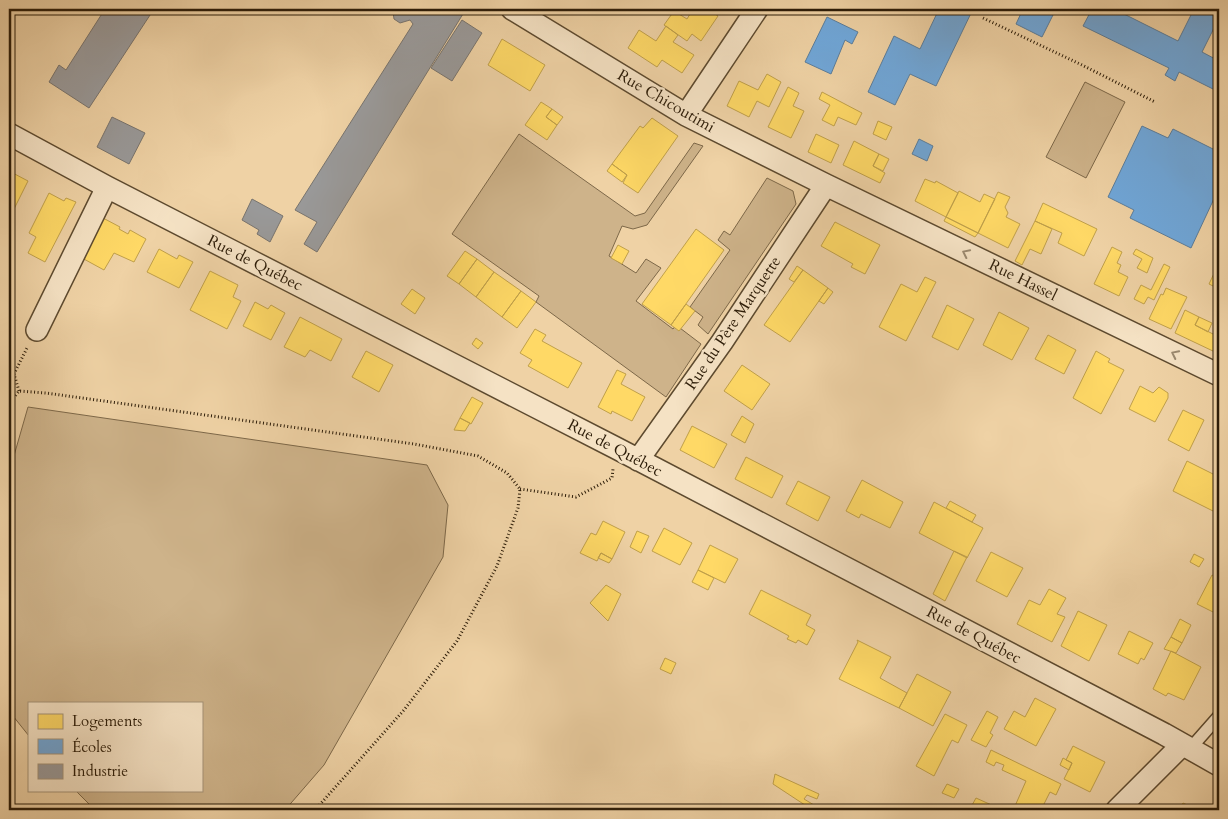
<svg xmlns="http://www.w3.org/2000/svg" width="1228" height="819" font-family="Cardo,serif">
<style>
.green{fill:#ceb38a;stroke:#7d6849}
.homes{fill:#ffd966;stroke:#c0a04a}
.schools{fill:#6fa8dc;stroke:#5b7e9c}
.industry{fill:#999;stroke:#78746e}
.lines{fill:none;stroke-linecap:round;stroke-linejoin:round}
.service-casing{stroke:#5d4a2f;stroke-width:14}
.minor-casing{stroke:#5d4a2f;stroke-width:24}
.path{stroke:#2c1c08;stroke-width:3;stroke-dasharray:1 2.5;stroke-linecap:butt}
.service{stroke:#f5e2c4;stroke-width:11}
.minor{stroke:#f5e2c4;stroke-width:21}
.oneway{stroke:#9b896f}
.labels{text-anchor:middle;dominant-baseline:central;stroke-width:5;stroke-linejoin:round;paint-order:stroke}
.street-label{font-size:16px;fill:#2c1c08;stroke:#f5e2c4}
</style>
<rect width="100%" height="100%" fill="#efd2a5"/>
<filter id="stains"><feTurbulence type="fractalNoise" baseFrequency=".004" numOctaves="4"/><feColorMatrix values="0 0 0 0 .2 0 0 0 0 .09 0 0 0 0 .02 0 0 0 .5 -.17"/></filter>
<radialGradient id="worn" r=".72"><stop offset=".6" stop-color="#630" stop-opacity="0"/><stop offset="1" stop-color="#630" stop-opacity=".3"/></radialGradient>
<path class="green" d="M1085 82 1125 102 1086 178 1046 157Z
M519 134 635 216 645 213 694 143 703 146 647 225 633 229 622 226 609 256 636 273 646 259 661 268 636 301 673 329 676 325 701 344 666 397 536 302 539 296 452 234Z
M767 178 793 191 796 204 708 334 698 325 703 317 690 307 730 250 718 240 724 231 730 235Z
M28 407 427 465 448 505 443 557 324 765 285 810H95L75 790H201V703H29V736L9 711V473Z"/>
<path class="homes" d="M693 9H708L718 16 701 41 692 34 687 41 664 25 674 11 687 19Z
M666 26 678 35 673 42 694 55 682 73 662 60 657 67 628 48 639 30 656 41Z
M502 39 545 65 530 91 488 65Z
M767 74 781 82 769 107 757 101 749 117 727 106 739 81 758 90Z
M788 87 799 93 793 106 804 111 791 138 768 127Z
M822 92 862 113 856 125 838 117 834 126 822 120 830 105 819 99Z
M541 102 552 109 546 117 557 125 547 140 525 125Z
M552 109 563 117 557 125 546 117Z
M652 118 678 136 638 193 623 183 627 175 612 164 640 126 643 128Z
M878 121 892 127 886 140 873 134Z
M816 134 839 145 831 163 808 152Z
M854 141 879 154 873 166 885 173 880 183 843 165Z
M879 154 889 159 883 171 873 166Z
M612 164 627 175 622 182 607 171Z
M9 171 28 181 14 209 9 207Z
M925 179 935 183 936 181 958 193 946 217 915 201Z
M959 191 980 202 984 194 995 199 978 233 946 217Z
M998 192 1010 197 1005 207 1008 213 1006 217 1020 224 1008 248 978 233Z
M49 193 64 201 66 198 76 202 45 262 28 253 36 237 29 233Z
M1043 203 1097 229 1084 256 1058 243 1062 233 1035 221Z
M946 217 978 233 975 237 944 221Z
M103 218 120 227 119 229 128 234 130 230 146 239 134 262 114 253 104 270 82 258Z
M1035 221 1052 229 1041 254 1030 249 1022 265 1015 261Z
M835 222 880 245 865 274 851 267 853 264 821 246Z
M696 229 724 250 671 325 642 304Z
M618 245 629 251 622 264 611 258Z
M1112 247 1122 252 1117 263 1121 265 1118 272 1128 277 1119 296 1094 284Z
M159 249 177 259 179 255 193 262 179 288 147 272Z
M1136 249 1153 258 1147 273 1137 268 1142 259 1133 254Z
M465 251 477 259 459 284 447 276Z
M477 259 494 272 476 297 459 284Z
M1219 263V289L1209 284Z
M1164 264 1170 267 1154 300 1148 297 1144 304 1134 299 1141 285 1151 290Z
M797 266 803 270 794 282 789 279Z
M803 270 828 288 790 342 764 325Z
M210 271 238 285 233 297 241 301 227 329 190 310Z
M494 272 521 291 502 317 476 297Z
M925 277 936 282 906 341 879 327 901 284 917 292Z
M828 288 833 292 824 304 819 301Z
M1166 288 1187 297 1171 329 1149 319 1161 294 1163 295Z
M412 289 425 298 415 314 401 304Z
M521 291 536 302 517 328 502 317Z
M255 302 268 309 271 305 285 313 271 340 243 326Z
M686 304 695 311 679 331 671 325Z
M947 305 974 319 958 350 932 337Z
M1185 310 1199 317 1195 325 1219 337V344L1215 352 1175 333Z
M999 312 1029 328 1012 360 983 345Z
M300 317 342 339 331 361 310 350 305 357 284 347Z
M1199 317 1212 323 1208 332 1195 325Z
M535 329 546 335 542 341 582 363 568 388 528 366 532 360 520 353Z
M1048 335 1076 350 1064 374 1035 359Z
M476 338 483 343 478 349 472 344Z
M366 351 393 365 379 392 352 377Z
M1096 351 1110 359 1108 362 1124 370 1101 414 1073 398Z
M742 365 770 384 752 410 724 391Z
M617 370 626 374 621 384 645 397 632 421 612 411 611 414 598 407Z
M1140 386 1153 393 1159 387 1168 393V398L1155 422 1129 409Z
M472 397 483 403 471 424 460 418Z
M1183 410 1204 420 1189 451 1168 440Z
M742 416 754 424 745 443 731 435Z
M460 418 470 423 465 431 454 430Z
M692 426 727 444 714 468 680 450Z
M746 457 783 476 772 498 735 479Z
M1187 461 1219 477V514L1173 491Z
M862 480 903 502 890 528 861 514 859 518 846 511Z
M798 481 830 497 818 521 786 504Z
M950 501 976 515 972 522 946 508Z
M934 502 983 528 967 558 919 533Z
M603 521 625 532 612 559 601 553 597 561 580 553 591 533 596 535Z
M664 528 692 543 680 565 652 551Z
M637 531 649 536 641 553 630 547Z
M710 545 738 559 725 583 698 570Z
M954 551 967 557 945 601 933 594Z
M991 552 1023 568 1007 597 976 581Z
M601 553 612 559 609 563 598 558Z
M1194 554 1204 559 1199 567 1190 562Z
M698 570 714 578 708 590 692 582Z
M1212 575 1219 578V615L1197 604Z
M606 585 621 594 608 621 590 603Z
M1049 589 1066 598 1057 614 1065 617 1052 642 1017 624 1029 600 1040 605Z
M761 590 811 615 806 625 815 630 807 645 798 640 796 643 787 639 789 636 749 614Z
M1078 611 1107 625 1089 661 1061 646Z
M1180 619 1191 625 1182 643 1171 637Z
M1129 631 1153 643 1144 660 1141 658 1138 664 1118 654Z
M1171 637 1182 643 1176 653 1164 649Z
M857 640 891 657 880 678 907 693 899 708 839 679 858 642Z
M1171 651 1201 667 1184 700 1168 693 1166 696 1153 689Z
M665 658 676 663 671 674 660 669Z
M917 674 951 692 933 726 899 708Z
M1035 698 1056 709 1036 746 1004 729 1014 711 1025 717Z
M987 711 998 717 990 733 993 735 986 747 971 740Z
M945 714 967 725 958 743 952 740 934 776 916 766Z
M1073 746 1105 762 1090 792 1064 779 1072 763 1066 760Z
M991 750 1061 784 1056 795 1050 792 1041 810H1023L1015 806 1026 781 1002 770 1004 765 996 762 994 766 986 762Z
M1063 758 1072 763 1069 770 1060 765Z
M775 774 819 794 817 799 807 795 804 799 814 805 811 809 773 784Z
M947 784 959 789 954 798 942 793Z
M976 798 996 807 995 810H979L971 807Z
M1183 803 1198 810H1179Z"/>
<path class="schools" d="M939 9H973L936 86 910 74 895 105 868 92 894 36 920 49Z
M1023 9H1056L1042 37 1016 24Z
M1092 9H1114L1178 41 1194 9H1219V18L1202 52 1219 61V92L1179 72 1175 81 1165 75 1169 68 1083 26Z
M827 17 858 32 852 44 845 40 831 74 805 62Z
M1142 126 1168 138 1173 129 1219 152V188L1191 248 1130 218 1134 210 1108 197Z
M919 139 933 146 927 161 912 154Z"/>
<path class="industry" d="M105 9H154L89 108 49 82 59 65 66 70Z
M395 9H466L317 252 304 244 317 222 295 210 413 24 410 20 400 23 394 19 393 12Z
M462 20 482 33 452 81 431 68Z
M112 117 145 133 129 164 97 147Z
M252 199 283 216 270 242 257 234 259 230 242 220Z"/>
<g class="lines">
<g class="service-casing">
<path id="service" d="M1189 750 1219 716"/>
</g>
<g class="minor-casing">
<path id="minor" d="M512 9 686 115 826 185 1219 375
M686 115 757 9
M9 134 107 187 616 448 1164 734 1219 765
M37 330 107 187
M638 460 722 342 826 185
M1117 810 1182 745"/>
</g>
<path class="path" d="M983 18 1082 65 1155 102
M19 391 14 374 27 348
M9 404 19 391 46 393 414 444 478 456 507 473 520 489 518 508 497 566 457 641 404 710 315 810
M520 489 576 497 612 478 613 469"/>
<use href="#service" class="service"/>
<use href="#minor" class="minor"/>
</g>
<defs><path id="oneway-chevron" d="M-2-3.5L2.5 0L-2 3.5" fill="none" stroke-width="1.6" stroke-linecap="round" stroke-linejoin="round" transform="scale(1.25)"/></defs>
<g class="oneway">
<use href="#oneway-chevron" transform="translate(966 253) rotate(-154)"/>
<use href="#oneway-chevron" transform="translate(1175 354) rotate(-154)"/>
</g>
<g class="labels">
<g class="street-label">
<text transform="translate(666 101) rotate(30)">Rue Chicoutimi</text>
<text transform="translate(255 263) rotate(27)">Rue de Québec</text>
<text transform="translate(1023 280) rotate(26)">Rue Hassel</text>
<text transform="translate(733 323) rotate(-56)">Rue du Père Marquette</text>
<text transform="translate(615 448) rotate(28)">Rue de Québec</text>
<text transform="translate(974 635) rotate(28)">Rue de Québec</text>
</g>
</g>
<rect width="1228" height="819" fill="none" stroke="#efd2a5" stroke-width="30"/>
<rect x="10" y="10" width="1208" height="799" fill="none" stroke="#2c1c08" stroke-width="2.5"/>
<rect x="15" y="15" width="1198" height="789" fill="none" stroke="#2c1c08"/>
<rect x="28" y="702" width="175" height="90" fill="#f5e2c4" stroke="#a59379"/>
<rect x="38" y="714" width="25" height="15" fill="#ffd966" stroke="#a59379"/>
<text x="72" y="726" font-size="15" fill="#2c1c08">Logements</text>
<rect x="38" y="739" width="25" height="15" fill="#6fa8dc" stroke="#a59379"/>
<text x="72" y="752" font-size="15" fill="#2c1c08">Écoles</text>
<rect x="38" y="764" width="25" height="15" fill="#999999" stroke="#a59379"/>
<text x="72" y="776" font-size="15" fill="#2c1c08">Industrie</text>
<rect width="100%" height="100%" filter="url(#stains)"/>
<rect width="100%" height="100%" fill="url(#worn)"/>
</svg>
